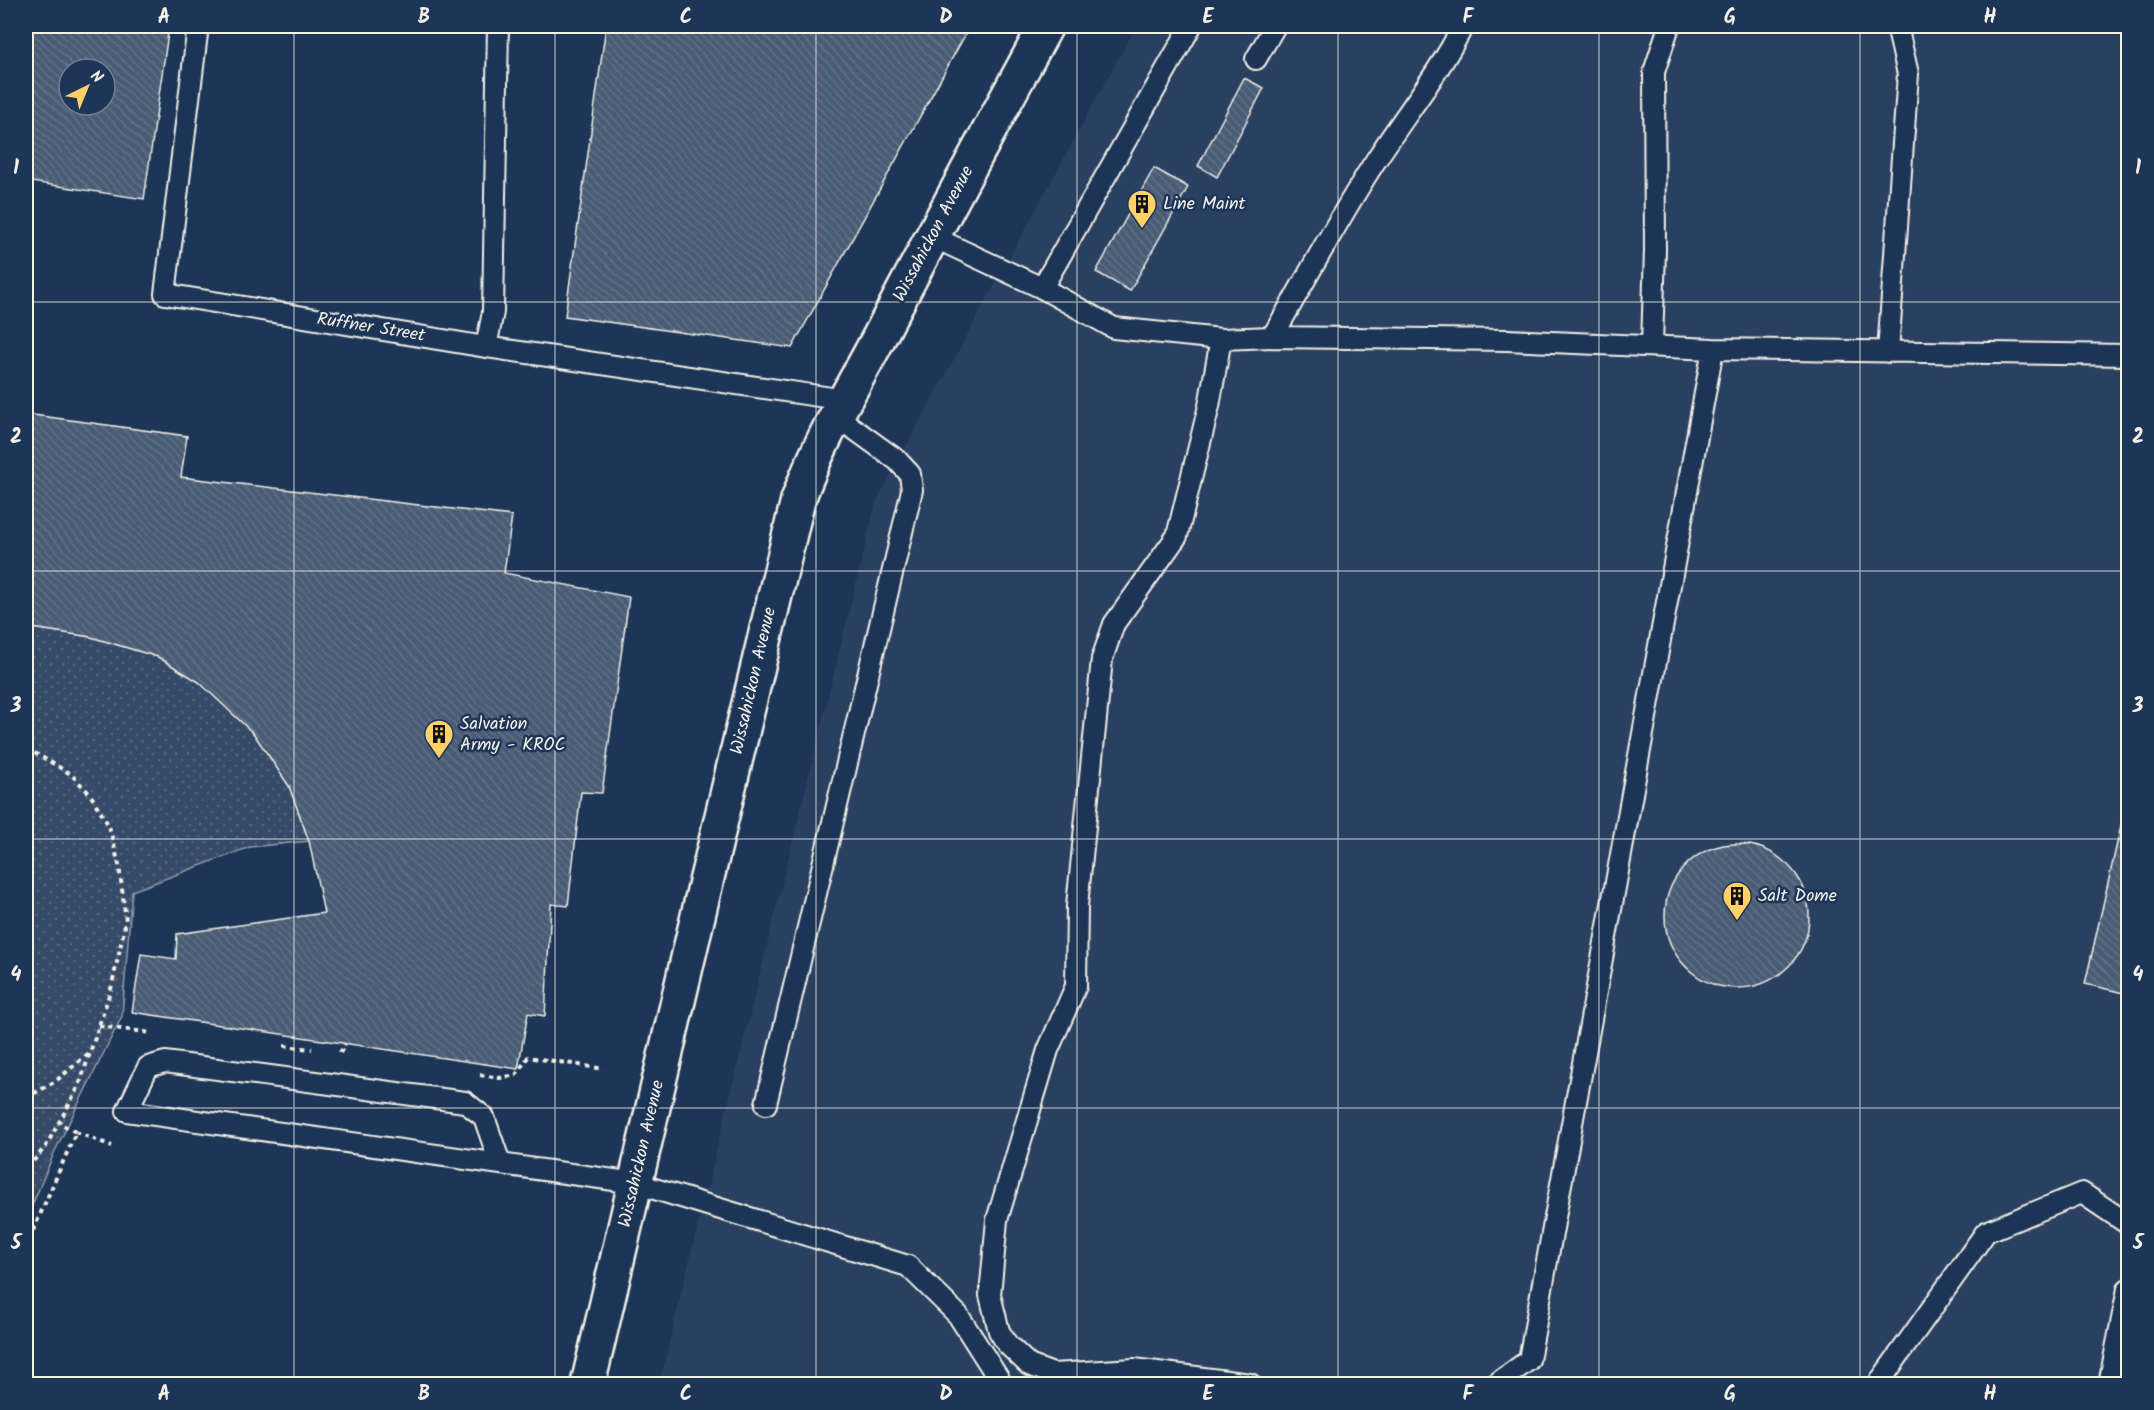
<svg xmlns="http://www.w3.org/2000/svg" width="2154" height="1410" font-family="Kalam,sans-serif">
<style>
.built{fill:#2a4060}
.park{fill:url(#park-dots);stroke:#949ea8;stroke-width:1.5}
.building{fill:url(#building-back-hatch);stroke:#f4f1e8;stroke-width:1.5;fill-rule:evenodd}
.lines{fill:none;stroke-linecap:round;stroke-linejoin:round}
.service-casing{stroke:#f4f1e8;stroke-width:24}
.tertiary-casing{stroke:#f4f1e8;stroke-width:38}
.path{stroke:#f4f1e8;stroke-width:4;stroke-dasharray:4.5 4.5;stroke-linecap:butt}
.service{stroke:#1d3557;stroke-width:20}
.tertiary{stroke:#1d3557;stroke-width:33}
.grid{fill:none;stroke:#f4f1e8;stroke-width:1.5;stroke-opacity:0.55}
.labels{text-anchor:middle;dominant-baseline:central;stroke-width:5;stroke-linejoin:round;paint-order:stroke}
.poi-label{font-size:18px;fill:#f4f1e8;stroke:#1d3557;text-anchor:start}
.street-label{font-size:18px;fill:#f4f1e8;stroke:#1d3557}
.neatline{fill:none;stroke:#f4f1e8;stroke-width:2}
.grid-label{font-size:20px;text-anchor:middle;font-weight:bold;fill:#f4f1e8}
</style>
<defs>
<pattern id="park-dots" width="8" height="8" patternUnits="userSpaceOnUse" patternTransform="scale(1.5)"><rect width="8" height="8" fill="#354a67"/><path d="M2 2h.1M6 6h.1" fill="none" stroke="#53657d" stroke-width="1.8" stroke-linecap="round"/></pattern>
<pattern id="building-back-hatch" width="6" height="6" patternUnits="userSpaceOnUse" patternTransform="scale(1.5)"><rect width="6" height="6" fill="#485b74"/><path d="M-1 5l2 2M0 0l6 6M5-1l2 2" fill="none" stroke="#637388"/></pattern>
</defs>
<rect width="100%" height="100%" fill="#1d3557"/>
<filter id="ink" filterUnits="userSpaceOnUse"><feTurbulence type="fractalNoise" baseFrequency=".0167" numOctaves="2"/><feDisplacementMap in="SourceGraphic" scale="12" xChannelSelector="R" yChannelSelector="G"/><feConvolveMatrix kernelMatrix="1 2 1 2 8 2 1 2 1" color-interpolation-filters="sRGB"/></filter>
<g filter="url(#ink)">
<path class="built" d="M1136 26H2128V1384H659L876 502Z"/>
<path class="park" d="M26 627 91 637 158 657 199 682 254 734 289 786 309 841 250 847 132 891 122 1016 54 1153 26 1220Z"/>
<path class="building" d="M26 26H169L144 199 32 182 26 228ZM69 69H105V105H69Z
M606 26H970L792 348 565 316Z
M1244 78 1264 88 1217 177 1198 166Z
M1154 168 1188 187 1130 291 1096 272Z
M26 264 34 269 30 298 26 297Z
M26 414 187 436 181 477 512 516 504 573 629 597 602 793 581 792 568 906 551 904 545 1016 528 1013 518 1069 132 1012 141 954 176 959 177 934 324 913 309 841 289 786 254 734 199 682 158 657 91 637 26 627Z
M2128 795V994L2085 984Z
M1665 916a72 72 0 1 1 144 0a72 72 0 1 1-144 0Z"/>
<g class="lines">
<g class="service-casing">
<path id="service" d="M198 26 165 294 486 347 845 400
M1256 59 1275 26
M931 236 1042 288 1114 328 1221 339 1272 337 1507 340 1713 349 2128 355
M1042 288 1191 26
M1272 337C1307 278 1339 217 1376 160 1405 115 1439 73 1463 26
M1221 339 1209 406 1177 536 1114 624 1102 659 1077 906 1076 986 1048 1050 997 1220 990 1295 999 1331 1007 1344 1029 1365 1053 1374 1134 1369 1250 1384
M1652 345 1655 250 1654 72 1669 26
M486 347 493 312 498 26
M1888 352 1908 74 1897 26
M766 1104 912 490 910 474 897 460 836 416
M500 1163 484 1117 465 1102 165 1062 148 1067 127 1111 635 1183 908 1266 958 1315 1002 1384
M1496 1384 1529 1360 1713 349
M1878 1384 1986 1232 2082 1193 2128 1224
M2109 1384 2128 1289"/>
</g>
<g class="tertiary-casing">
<path id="tertiary" d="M588 1384 701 903 798 500C820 438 855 384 885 326 938 225 992 125 1046 26"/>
</g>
<path class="path" d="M26 750 33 752 71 774 90 794 109 826 119 865 126 921 111 989 79 1086 46 1146 26 1170
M99 1026 152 1033
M284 1046 312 1049
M340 1053 345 1044
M480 1075 500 1078 516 1075 528 1057 604 1069
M26 1098 56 1081 90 1052
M76 1132 112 1146
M26 1247 76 1132 59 1123"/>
<use href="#service" class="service"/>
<use href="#tertiary" class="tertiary"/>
</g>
</g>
<path class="grid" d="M294 26V1384M555 26V1384M816 26V1384M1077 26V1384M1338 26V1384M1599 26V1384M1860 26V1384M26 302H2128M26 571H2128M26 839H2128M26 1108H2128"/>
<defs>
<g id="building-pin" transform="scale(1.5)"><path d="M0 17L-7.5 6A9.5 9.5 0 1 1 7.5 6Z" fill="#ffd166" stroke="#1d3557"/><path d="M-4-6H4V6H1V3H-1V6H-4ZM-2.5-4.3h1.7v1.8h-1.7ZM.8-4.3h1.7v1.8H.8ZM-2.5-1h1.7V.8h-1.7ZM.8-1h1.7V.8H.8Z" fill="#111"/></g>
</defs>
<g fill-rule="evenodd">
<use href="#building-pin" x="1142" y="204"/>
<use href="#building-pin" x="439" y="734"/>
<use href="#building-pin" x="1737" y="896"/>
</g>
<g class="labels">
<g class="poi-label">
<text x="1163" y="204">Line Maint</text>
<text x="460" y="724">Salvation<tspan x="460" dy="21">Army - KROC</tspan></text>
<text x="1758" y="896">Salt Dome</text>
</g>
<g class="street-label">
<text transform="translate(934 234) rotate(-62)">Wissahickon Avenue</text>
<text transform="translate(371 328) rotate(9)">Ruffner Street</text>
<text transform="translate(754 681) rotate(-77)">Wissahickon Avenue</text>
<text transform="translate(642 1154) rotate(-77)">Wissahickon Avenue</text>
</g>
</g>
<rect width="2154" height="1410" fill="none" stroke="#1d3557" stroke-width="66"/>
<g transform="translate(87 87) rotate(43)"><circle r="28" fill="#1d3557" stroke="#738091" stroke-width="1.5"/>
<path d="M0-4.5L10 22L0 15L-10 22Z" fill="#ffd166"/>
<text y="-9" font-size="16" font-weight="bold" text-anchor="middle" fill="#f4f1e8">N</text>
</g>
<rect x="33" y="33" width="2088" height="1344" class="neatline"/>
<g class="grid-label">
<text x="164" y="23">A</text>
<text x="424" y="23">B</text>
<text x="686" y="23">C</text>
<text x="946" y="23">D</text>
<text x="1208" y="23">E</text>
<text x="1468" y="23">F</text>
<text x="1730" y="23">G</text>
<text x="1990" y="23">H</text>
<text x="16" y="174">1</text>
<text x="2138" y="174">1</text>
<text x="16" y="443">2</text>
<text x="2138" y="443">2</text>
<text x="16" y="712">3</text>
<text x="2138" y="712">3</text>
<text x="16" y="981">4</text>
<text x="2138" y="981">4</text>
<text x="16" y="1249">5</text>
<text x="2138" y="1249">5</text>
<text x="164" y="1400">A</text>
<text x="424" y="1400">B</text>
<text x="686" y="1400">C</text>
<text x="946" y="1400">D</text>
<text x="1208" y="1400">E</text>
<text x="1468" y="1400">F</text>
<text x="1730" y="1400">G</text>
<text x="1990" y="1400">H</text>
</g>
</svg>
